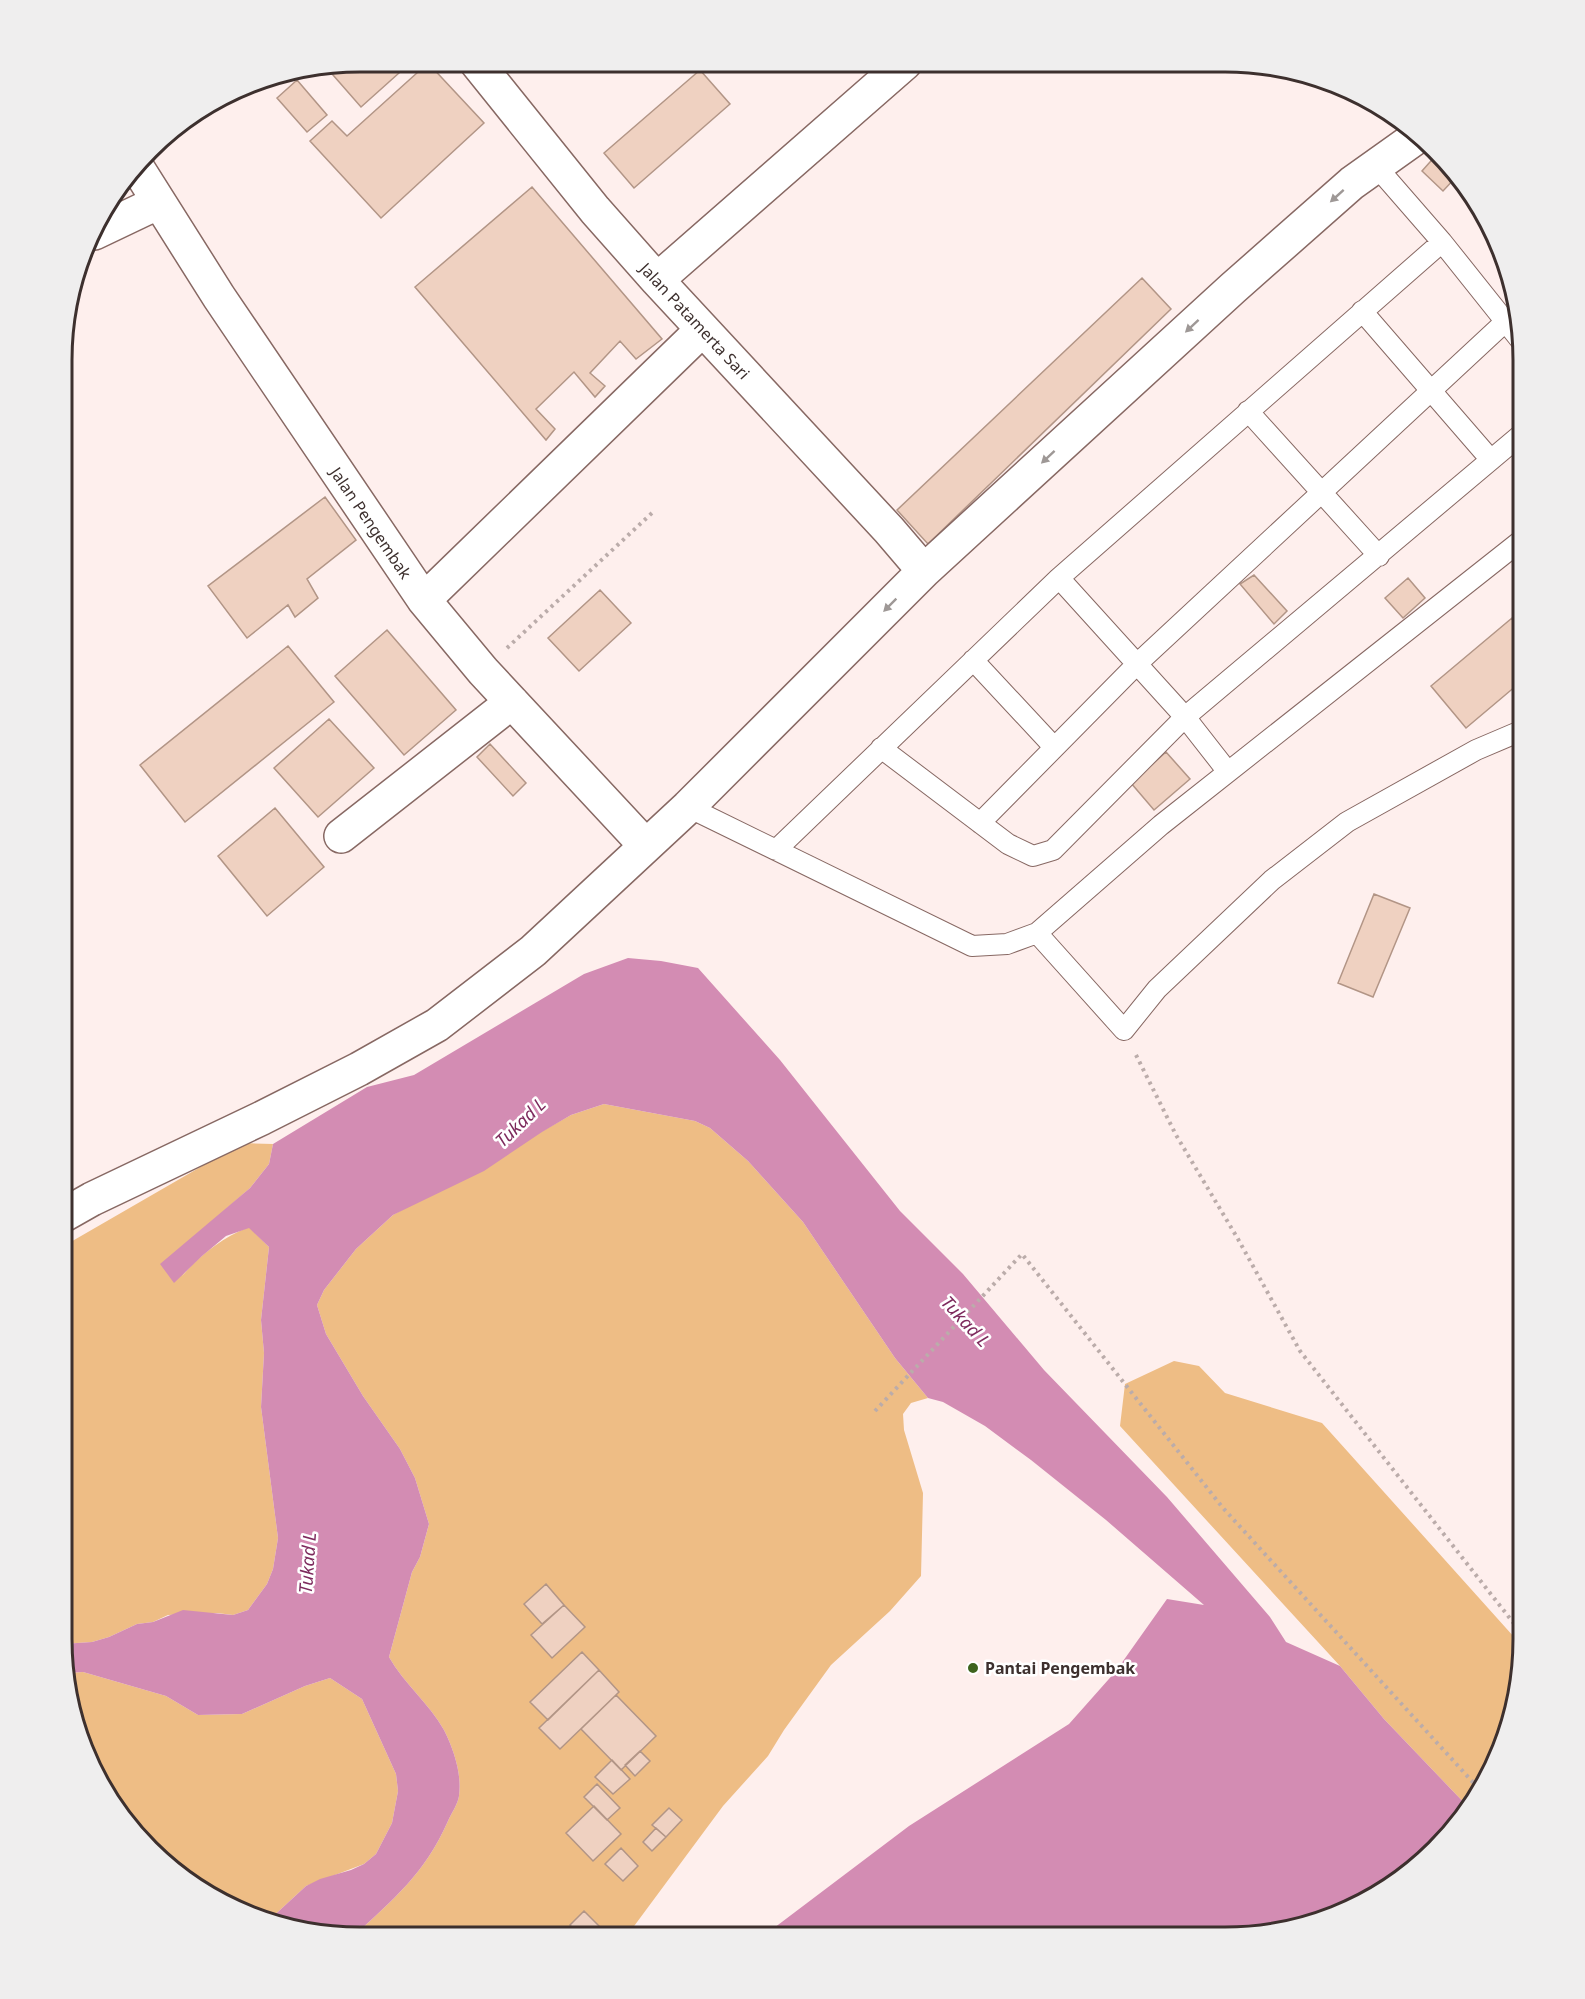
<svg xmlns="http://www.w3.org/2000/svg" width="1585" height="1999" font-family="'Noto Sans',sans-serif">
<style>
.green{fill:#eebd85}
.water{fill:#d38cb3}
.building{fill:#efd1c1;stroke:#b29586;stroke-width:1.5}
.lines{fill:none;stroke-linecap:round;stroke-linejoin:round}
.lane-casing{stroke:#876863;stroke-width:22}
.street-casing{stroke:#876863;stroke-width:36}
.path{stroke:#bbacaa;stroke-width:4;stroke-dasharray:3 4.5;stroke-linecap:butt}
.lane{stroke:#fff;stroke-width:20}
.street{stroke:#fff;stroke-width:33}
.oneway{fill:#9e9896}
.poi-dot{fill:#3d631d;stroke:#fff;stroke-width:2}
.labels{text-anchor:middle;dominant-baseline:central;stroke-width:5;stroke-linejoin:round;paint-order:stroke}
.street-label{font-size:16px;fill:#3d302e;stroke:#fff}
.poi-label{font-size:16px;font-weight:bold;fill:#3d302e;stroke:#fff;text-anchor:start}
.water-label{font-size:18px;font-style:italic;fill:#7d2a5d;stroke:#fff}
.rim{fill:none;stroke:#3d302e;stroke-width:3}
</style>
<rect width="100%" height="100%" fill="#feefed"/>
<path class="green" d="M604 1104 695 1121 710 1128 748 1161 803 1222 895 1358 928 1398 911 1403 903 1414 904 1430 923 1493 921 1576 890 1611 831 1665 784 1730 768 1756 723 1806 626 1937H353C394 1898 424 1875 448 1821 451 1814 458 1804 459 1796 462 1774 454 1750 444 1730 429 1703 404 1684 389 1657L412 1572 420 1557 429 1524 415 1478 400 1449 363 1396 326 1334 317 1305 324 1290 356 1249 393 1215 571 1115Z
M242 1143 273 1144 269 1164 250 1188 226 1209 182 1276C201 1254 222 1238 249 1227L269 1247 261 1320 264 1353 261 1407 278 1538 273 1569 267 1584 248 1610 233 1615 217 1613 168 1615 153 1622 137 1624 109 1637 92 1642 62 1644V1247Z
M1174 1361 1199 1366 1225 1393 1322 1423 1523 1647V1658L1508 1734 1470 1809 1384 1719 1340 1666 1120 1426 1125 1384Z
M83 1672 166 1696 198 1715 242 1714 305 1686 330 1678 362 1699 396 1774 398 1791 392 1823 376 1854 364 1864 306 1886 267 1922 195 1887 149 1850 101 1788 72 1716 66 1673Z"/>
<path class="water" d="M628 958 661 961 698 968 780 1060 900 1211 963 1274 1044 1370 1167 1497 1270 1617 1286 1642 1340 1666 1384 1719 1470 1809 1436 1850 1374 1898 1302 1927 1244 1937H762L909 1826 1069 1724 1116 1671 1167 1599 1204 1605 1106 1520 1031 1460 985 1426 943 1402 928 1398 895 1358 803 1222 748 1161 710 1128 695 1121 604 1104 571 1115 542 1132 484 1171 393 1215 356 1249 324 1290 317 1305 326 1334 363 1396 400 1449 415 1478 429 1524 420 1557 412 1572 389 1657C404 1684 429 1703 444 1730 454 1750 462 1774 459 1796 458 1804 451 1814 448 1821 424 1875 394 1898 353 1937H340L267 1922 306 1886 320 1879 351 1870 364 1864 376 1854 392 1823 398 1791 396 1774 362 1699 330 1678 305 1686 242 1714 198 1715 166 1696 83 1672 66 1673 62 1644 92 1642 109 1637 137 1624 153 1622 183 1610 233 1615 248 1610 267 1584 273 1569 278 1538 261 1407 264 1353 261 1320 269 1247 249 1228 226 1236 202 1256 174 1283 160 1264 250 1188 269 1164 273 1144 367 1087 414 1075 584 974Z"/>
<path class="building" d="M360 62H389L399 73 361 107 326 67Z
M428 63 484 123 381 218 310 141 332 121 347 136Z
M700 70 730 104 634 188 604 153Z
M297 80 327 115 307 132 277 98Z
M1438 153 1449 163 1458 175 1443 191 1422 171Z
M532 187 662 339 636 359 620 341 590 373 605 386 595 397 574 372 536 409 555 429 546 440 415 287Z
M1142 278 1171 309 928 544 897 510Z
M325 497 356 540 307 579 318 598 295 617 288 605 247 638 208 586Z
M1254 575 1287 611 1274 624 1240 584Z
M1408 578 1425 598 1403 618 1385 598Z
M600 590 631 623 579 671 548 638Z
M1512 618 1523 632V680L1466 728 1431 686Z
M387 630 456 710 404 755 335 676Z
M288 646 334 702 185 822 140 765Z
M329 719 374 768 318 817 274 768Z
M490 744 526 783 513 796 477 757Z
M1166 752 1190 779 1154 810 1131 783Z
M275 808 324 867 267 916 218 856Z
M1374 894 1410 908 1373 997 1338 983Z
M546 1584 564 1605 542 1624 524 1604Z
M564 1605 585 1627 552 1658 531 1635Z
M582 1652 599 1670 548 1720 530 1702Z
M599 1670 619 1692 560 1749 539 1728Z
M616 1695 656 1736 621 1770 581 1729Z
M640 1751 650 1761 635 1776 625 1765Z
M612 1760 630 1779 613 1794 595 1777Z
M597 1784 620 1808 607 1820 584 1797Z
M594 1806 621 1834 593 1861 566 1833Z
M669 1808 682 1820 666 1837 652 1825Z
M656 1828 666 1837 652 1851 643 1842Z
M621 1848 638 1866 623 1881 605 1864Z
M584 1911 603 1930 595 1937H582L570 1925Z"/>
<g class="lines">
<g class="lane-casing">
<path id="lane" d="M1375 165 1442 242 1521 341
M1362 311 1491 460
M1248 411 1379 556
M1059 578 1442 242
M973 660 1054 747
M881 748 1008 844 1033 856 1053 850 1185 717 1523 433
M688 807 972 946 1007 944 1037 933 1161 825 1523 539
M980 823 1138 663 1505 322
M776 850 1059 578 1185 717 1228 772
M1037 933 1124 1030 1157 989 1272 880 1347 822 1476 750 1523 730"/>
</g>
<g class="street-casing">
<path id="street" d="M476 62 595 210 657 280 889 530 924 571
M137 167 219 297 424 600 483 671 646 846
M94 233 159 202
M657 280 905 63
M424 600 702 330
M341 836 512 702
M62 1216 92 1199 262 1118 359 1069 437 1025 533 951 688 807 924 571 1233 288 1352 183 1418 136"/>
</g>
<path class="path" d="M507 648 652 513
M1136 1055 1176 1135 1238 1239 1300 1351 1523 1635
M875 1411 1022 1254 1223 1508 1480 1790"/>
<use href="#lane" class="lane"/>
<use href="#street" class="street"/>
</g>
<defs><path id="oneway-solid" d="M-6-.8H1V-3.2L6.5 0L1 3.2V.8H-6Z" transform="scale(1.5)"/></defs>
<g class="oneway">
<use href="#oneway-solid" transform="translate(1337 196) rotate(138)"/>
<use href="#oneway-solid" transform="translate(1192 326) rotate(137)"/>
<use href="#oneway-solid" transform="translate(1048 457) rotate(137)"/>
<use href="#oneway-solid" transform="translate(890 605) rotate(135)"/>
</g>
<circle class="poi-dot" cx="973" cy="1668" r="6"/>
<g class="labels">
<g class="street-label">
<text transform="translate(695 321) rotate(47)">Jalan Patamerta Sari</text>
<text transform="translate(371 523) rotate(56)">Jalan Pengembak</text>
</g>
<g class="poi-label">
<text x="985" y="1668">Pantai Pengembak</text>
</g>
<g class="water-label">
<text transform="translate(520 1122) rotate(-44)">Tukad L</text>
<text transform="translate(966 1321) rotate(47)">Tukad L</text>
<text transform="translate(307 1563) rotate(-86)">Tukad L</text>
</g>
</g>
<path d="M0 0H1585V1999H0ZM360 72H1225A288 288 0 0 1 1513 360V1639A288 288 0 0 1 1225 1927H360A288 288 0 0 1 72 1639V360A288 288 0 0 1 360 72Z" fill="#efeeee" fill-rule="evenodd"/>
<path class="rim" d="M360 72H1225A288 288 0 0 1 1513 360V1639A288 288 0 0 1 1225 1927H360A288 288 0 0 1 72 1639V360A288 288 0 0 1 360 72Z"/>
</svg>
